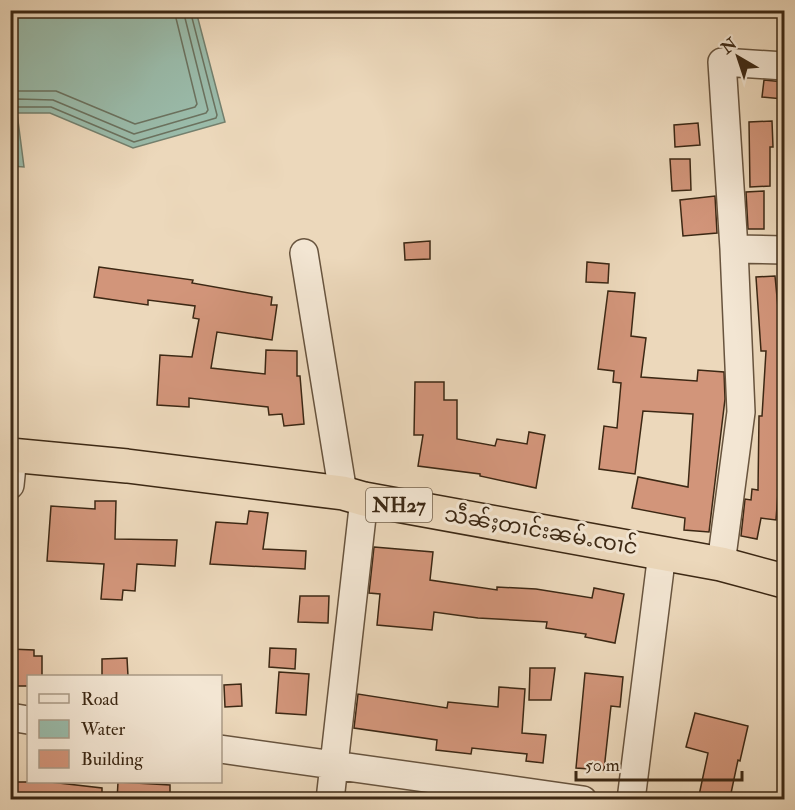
<svg xmlns="http://www.w3.org/2000/svg" width="795" height="810" font-family="'IM FELL Double Pica','Noto Sans Myanmar',serif">
<style>
.water{fill:#9abbaa;stroke:#74806e;stroke-width:1.5}
.lines{fill:none;stroke-linecap:round;stroke-linejoin:round}
.shore{stroke:#6b725f;stroke-width:1.5}
.building{fill:#d2957a;stroke:#3c2814;stroke-width:1.5}
.street-casing{stroke:#68543e;stroke-width:30}
.highway-casing{stroke:#3c2814;stroke-width:36}
.street{stroke:#f3e6d3;stroke-width:27}
.highway{stroke:#ecd8bb;stroke-width:33}
.labels{text-anchor:middle;dominant-baseline:central;stroke-width:6;stroke-linejoin:round;paint-order:stroke}
.shield{fill:#f3e6d3;stroke:#73614d;stroke-width:1.5}
.shield-label{font-size:20px;font-weight:bold;fill:#3c2814}
.street-label{font-size:21px;fill:#3c2814;stroke:#f3e6d3}
</style>
<rect width="100%" height="100%" fill="#ecd8bb"/>
<filter id="stains"><feTurbulence type="fractalNoise" baseFrequency=".00333" numOctaves="4"/><feColorMatrix values="0 0 0 0 .2 0 0 0 0 .09 0 0 0 0 .02 0 0 0 .5 -.17"/></filter>
<radialGradient id="worn" r=".72"><stop offset=".6" stop-color="#630" stop-opacity="0"/><stop offset="1" stop-color="#630" stop-opacity=".3"/></radialGradient>
<path class="water" d="M10 11H196L225 122 133 148 50 113H17L24 167 11 166Z"/>
<g class="lines">
<path class="shore" d="M10 91H56L135 124 195 107 197 104 174 10
M10 101 18 99 53 100 134 134 206 113 208 110 183 10
M10 160H15L17 157 11 114 12 110 17 107H51L134 142 216 118 217 115 190 10"/>
</g>
<path class="building" d="M764 80 784 82 783 99 762 97Z
M772 121 773 147H770V186L750 187 749 122Z
M698 123 700 145 675 147 674 125Z
M670 159H690L691 190 672 191Z
M764 191V229H748L746 192Z
M715 196 717 233 683 236 680 200Z
M430 241V259L405 260 404 243Z
M587 262 609 264 608 283 586 282Z
M99 267 193 280 192 283 272 297 271 305H277L272 340 217 332 211 368 265 374 266 350 297 351V376H300L304 424 284 426 282 414 269 415 268 407 189 398V407L157 405 160 355 192 357 199 319 193 318 195 306 148 300V305L94 297Z
M775 276 779 318 784 317V479H779L776 520 761 518 757 539 741 536 745 499 751 500 752 489 758 490 759 416H762L766 351H761L756 277Z
M608 291 635 293 631 336 646 338 641 377 697 381 698 370 724 372 725 399 709 532 684 530 685 518 632 508 638 477 688 487 693 414 643 411 635 474 599 469 604 426 617 428 621 383 613 382 614 371 598 369Z
M415 382H444V400H457V439L495 446 497 439 527 444 529 432 545 435 536 488 480 476V474L418 466 423 435H414Z
M95 501H116L115 539 177 540 175 566 137 564 135 591 123 590 122 600 101 599 104 564 47 561 51 506 95 509Z
M249 511 268 513 263 549 306 551 305 569 210 564 216 522 247 524Z
M374 547 433 552 430 580 497 590V587L536 589 592 598 594 588 624 594 615 643 585 637 586 634 546 628 547 622 478 618 434 612 432 630 377 625 380 594 369 593Z
M300 596H329L328 623 298 622Z
M270 648 296 649 295 669 269 667Z
M10 649 34 650V656H42V676H28V686H10Z
M127 658 128 676H102V659Z
M530 668H555L551 700H529Z
M279 672 309 674 306 715 276 713Z
M585 673 623 677 620 707 611 706 604 770 576 768Z
M241 684 242 706 225 707 224 685Z
M499 687 525 689 522 733 546 735 543 763 526 761 527 754 472 748 471 754 436 750 437 740 354 728 358 694 447 708 448 702 498 707Z
M695 713 748 726 740 761 738 760 730 798 720 796 719 800H698L708 753 686 747Z
M10 782H50L102 788V800H41L10 794Z
M118 782 170 785V800H117Z"/>
<g class="lines">
<g class="street-casing">
<path id="street" d="M734 249 784 250
M304 253 343 493
M10 485 13 456
M721 564 741 412 734 249 722 62 784 66
M10 717 28 720
M220 749 583 800
M330 800 364 499
M631 800 662 553"/>
</g>
<g class="highway-casing">
<path id="highway" d="M10 455 127 466 343 493 364 499 721 564 784 581"/>
</g>
<use href="#street" class="street"/>
<use href="#highway" class="highway"/>
</g>
<g class="labels">
<rect class="shield" x="366" y="488" width="66" height="34" rx="4.5"/>
<g class="shield-label">
<text x="399" y="505">NH27</text>
</g>
<g class="street-label">
<text transform="translate(541 531) rotate(10)">သဵၼ်ႈတၢင်းၼမ်ႉၸၢင်</text>
</g>
</g>
<rect width="795" height="810" fill="none" stroke="#ecd8bb" stroke-width="36"/>
<rect x="12" y="12" width="771" height="786" fill="none" stroke="#3c2814" stroke-width="3"/>
<rect x="18" y="18" width="759" height="774" fill="none" stroke="#3c2814" stroke-width="1.5"/>
<rect x="27" y="675" width="195" height="108" fill="#f3e6d3" stroke="#aa9a87" stroke-width="1.5"/>
<rect x="39" y="694" width="30" height="9" fill="#f3e6d3" stroke="#aa9a87" stroke-width="1.5"/>
<text x="81" y="705" font-size="18" fill="#3c2814">Road</text>
<rect x="39" y="720" width="30" height="18" fill="#9abbaa" stroke="#aa9a87" stroke-width="1.5"/>
<text x="81" y="735" font-size="18" fill="#3c2814">Water</text>
<rect x="39" y="750" width="30" height="18" fill="#d2957a" stroke="#aa9a87" stroke-width="1.5"/>
<text x="81" y="765" font-size="18" fill="#3c2814">Building</text>
<g transform="translate(738 57) rotate(321)" stroke="#f3e6d3" stroke-width="4.5" paint-order="stroke">
<path d="M0-4.5L10 22L0 15L-10 22Z" fill="#3c2814"/>
<text y="-9" font-size="16" font-weight="bold" text-anchor="middle" fill="#3c2814">N</text>
</g>
<path d="M576 771v9h166v-9" fill="none" stroke="#3c2814" stroke-width="3"/>
<text x="585" y="771" font-size="18" fill="#3c2814" stroke="#f3e6d3" stroke-width="4.5" paint-order="stroke">50 m</text>
<rect width="100%" height="100%" filter="url(#stains)"/>
<rect width="100%" height="100%" fill="url(#worn)"/>
</svg>
